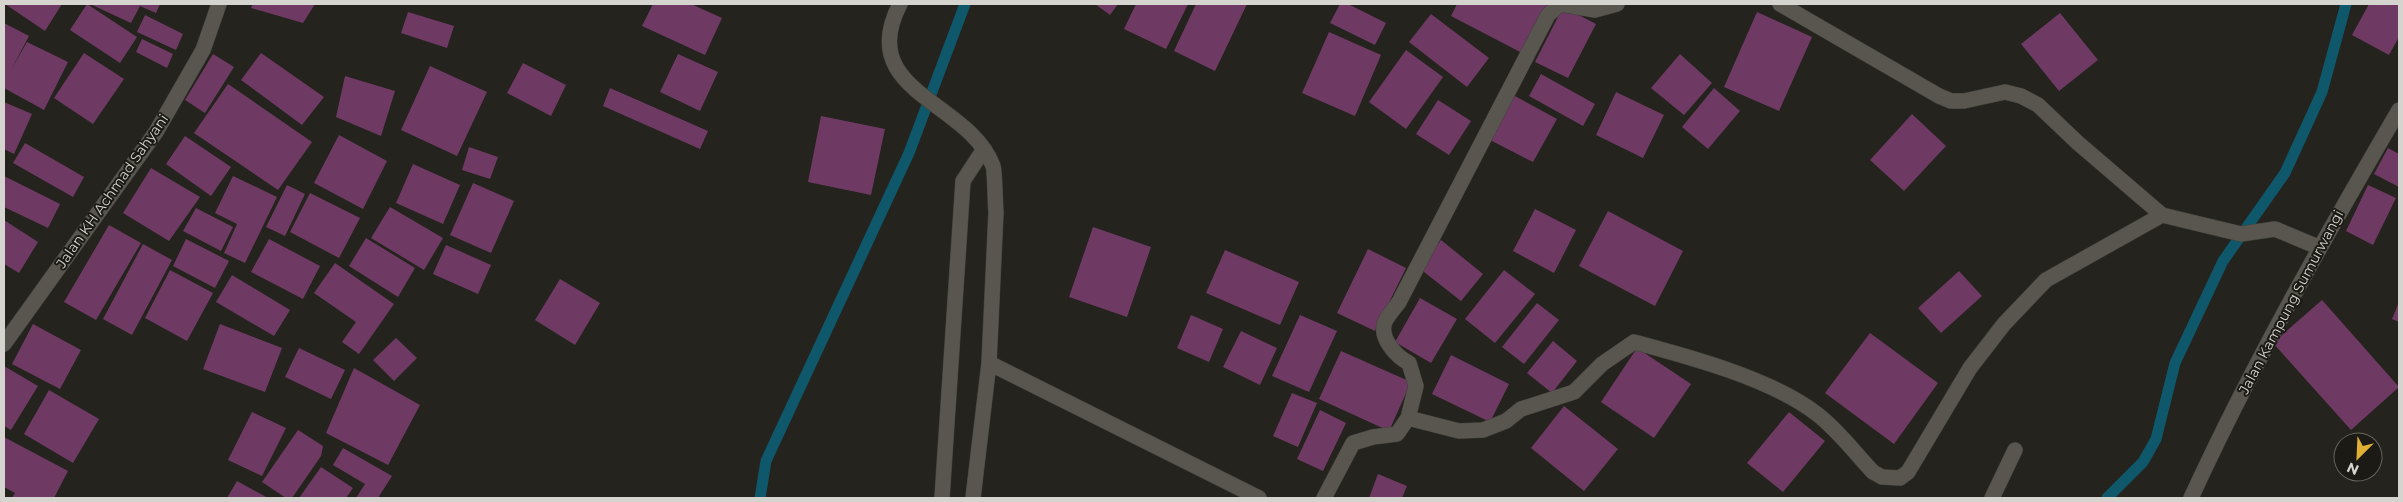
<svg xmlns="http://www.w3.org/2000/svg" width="2403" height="502" font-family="Montserrat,sans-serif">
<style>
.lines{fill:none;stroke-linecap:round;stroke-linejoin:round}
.stream{stroke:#0f586c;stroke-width:11}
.building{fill:#6e3a64}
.lane-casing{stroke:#42413b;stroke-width:16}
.street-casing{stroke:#42413b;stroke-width:16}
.lane{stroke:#58564e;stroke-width:15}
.street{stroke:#58564e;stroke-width:15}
.labels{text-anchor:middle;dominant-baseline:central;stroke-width:4;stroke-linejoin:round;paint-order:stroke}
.street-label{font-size:14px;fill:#d5d4cf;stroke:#1c1a14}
</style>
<rect width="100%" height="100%" fill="#25231d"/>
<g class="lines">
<path class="stream" d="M760 498 766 461 909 153 965 4
M2107 498 2143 462 2156 439 2175 363 2223 261 2285 173 2322 92 2346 4"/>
</g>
<path class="building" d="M5 4H62L45 31Z
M87 4 137 37 120 63 70 30Z
M90 4H160L156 13 140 6 131 23Z
M253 4H315L303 23 251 8Z
M653 4H691L722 18 705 55 642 26Z
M1095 4H1118L1110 15Z
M1136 4H1188L1166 49 1124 29Z
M1196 4H1247L1215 71 1174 51Z
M1340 4H1348L1386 23 1375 45 1330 23Z
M1457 4H1550L1524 54 1451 16Z
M2369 4H2399V37L2389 55 2352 35Z
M1563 7 1596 24 1568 78 1535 62Z
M408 12 454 26 447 48 401 33Z
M1757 12 1812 37 1779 111 1724 87Z
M2060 13 2098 60 2059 91 2021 44Z
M1431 14 1489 58 1467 87 1409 42Z
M145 15 183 34 176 50 137 32Z
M4 23 29 36 11 70 27 42 68 62 44 110 4 88Z
M1329 32 1381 55 1355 116 1302 93Z
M142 39 173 54 167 68 136 52Z
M1406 50 1443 77 1406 129 1369 102Z
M84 53 124 79 93 124 54 98Z
M261 53 324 97 302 125 241 80Z
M213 54 234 67 205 113 185 100Z
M678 54 718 72 700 111 660 92Z
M1680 54 1712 83 1684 115 1651 88Z
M523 63 566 85 551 116 507 93Z
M430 66 487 92 457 156 401 130Z
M1541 74 1595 104 1583 126 1529 96Z
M345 76 395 91 381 136 336 117Z
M228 84 312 142 278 190 194 133Z
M610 88 708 131 700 149 603 106Z
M1714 88 1740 111 1708 149 1682 127Z
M1616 92 1664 115 1643 158 1596 135Z
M1513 95 1557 119 1533 162 1490 140Z
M1438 100 1471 121 1449 155 1416 134Z
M4 102 32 114 14 154 4 149Z
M1912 114 1946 146 1904 191 1870 160Z
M821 116 885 129 871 195 808 182Z
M339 135 387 161 363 209 314 183Z
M185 136 231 167 211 196 166 164Z
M25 143 84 177 73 197 13 163Z
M469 147 498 157 490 179 462 170Z
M2388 148 2399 154V187L2374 174Z
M413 164 460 185 443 224 396 203Z
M151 168 200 197 169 241 123 213Z
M4 176 60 204 48 228 4 207Z
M233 176 277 197 245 263 224 253 237 224 215 213Z
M473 183 514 201 491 253 450 235Z
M287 185 305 194 285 236 266 227Z
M2368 185 2396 198 2373 245 2346 231Z
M310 193 360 218 339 258 290 232Z
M390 207 443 238 424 270 371 238Z
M196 208 233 227 221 251 183 231Z
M1535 209 1576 230 1554 273 1513 251Z
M1608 211 1683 251 1655 306 1579 266Z
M4 220 38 242 19 273 4 264Z
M109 225 141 243 96 320 64 302Z
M1093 227 1151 247 1127 317 1069 297Z
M366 238 415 268 398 297 349 266Z
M186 239 229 261 215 288 173 266Z
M269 239 320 266 303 299 251 272Z
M1441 240 1483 274 1461 301 1419 268Z
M143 244 172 260 132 335 103 319Z
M446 245 491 265 478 294 433 274Z
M1368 249 1406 268 1375 331 1337 313Z
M1225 250 1299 282 1280 325 1206 293Z
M335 263 394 304 359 354 342 342 356 322 314 293Z
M170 270 213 293 187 341 145 318Z
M1504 270 1535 294 1495 343 1465 319Z
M1959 271 1982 296 1941 333 1918 308Z
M232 275 290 310 274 336 216 302Z
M560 279 600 303 575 345 535 320Z
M1420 298 1457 319 1431 363 1395 342Z
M2322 300 2399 387 2351 430 2273 343Z
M2399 302V322L2392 319Z
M1537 303 1559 320 1524 364 1502 347Z
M1191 315 1223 329 1209 362 1177 348Z
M1300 315 1337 331 1309 392 1272 376Z
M33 324 81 350 60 389 12 364Z
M220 324 282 348 265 392 203 369Z
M1241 331 1277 348 1260 385 1223 367Z
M1870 333 1938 383 1894 444 1825 393Z
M396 338 417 358 394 381 373 360Z
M1553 341 1577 361 1552 393 1527 373Z
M299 348 345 370 331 399 285 377Z
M1637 348 1691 384 1654 438 1601 402Z
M1341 351 1411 382 1389 431 1319 399Z
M1451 355 1509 384 1490 422 1432 394Z
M4 366 38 386 11 430 4 426Z
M354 368 420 405 388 465 326 433Z
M49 390 99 419 73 463 24 434Z
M1292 393 1317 403 1298 447 1273 436Z
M1564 406 1618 449 1584 491 1531 448Z
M1320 410 1346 423 1323 471 1297 459Z
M252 412 286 428 262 476 228 460Z
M1789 412 1825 441 1783 492 1747 463Z
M298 430 323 446 321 456 292 498H286L262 482Z
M4 437 68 471 54 498H12L15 493 4 487Z
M343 448 392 476 378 498H356L365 484 333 465Z
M321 467 353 488 346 498H299Z
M1378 474 1407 486 1402 498H1369Z
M237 481 268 498H227Z"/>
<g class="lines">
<g class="lane-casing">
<path id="lane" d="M1992 498 2015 450"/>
</g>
<g class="street-casing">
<path id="street" d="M900 4C854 92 969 101 993 166 995 171 995 202 996 212L989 363 973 498
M1780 4 1939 96 1951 101H1964L2005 92 2021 96 2038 105 2078 143 2162 215 2241 234 2275 229 2318 247
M4 344 156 132 203 50 219 4
M989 363 1259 498
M1408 418 1416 386 1409 363C1397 357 1381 340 1384 325 1385 318 1395 308 1399 302L1548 15 1560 4 1595 10 1617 4
M942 498 963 181 984 149
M1324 498 1353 443 1373 437 1397 434 1408 418 1459 431 1483 430 1506 421 1521 409 1574 392 1602 364 1634 342C1690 357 1772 379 1817 414 1838 430 1855 453 1873 472L1882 477 1900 478 1908 472 1970 368 2004 324 2046 280 2162 215
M2191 498C2252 365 2325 237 2399 110"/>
</g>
<use href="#lane" class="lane"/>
<use href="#street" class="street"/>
</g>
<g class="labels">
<g class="street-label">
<text transform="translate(112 191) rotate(-55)">Jalan KH Achmad Sahyani</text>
<text transform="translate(2291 302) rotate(-62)">Jalan Kampung Sumurwangi</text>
</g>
</g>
<rect width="2403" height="502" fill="none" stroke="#d5d4cf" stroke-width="10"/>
<g transform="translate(2358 457) rotate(204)"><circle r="24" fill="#1c1a14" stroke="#66645f"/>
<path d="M0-4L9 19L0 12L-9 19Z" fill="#e0b034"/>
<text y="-8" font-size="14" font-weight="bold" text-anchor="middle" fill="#d5d4cf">N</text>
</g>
</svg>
